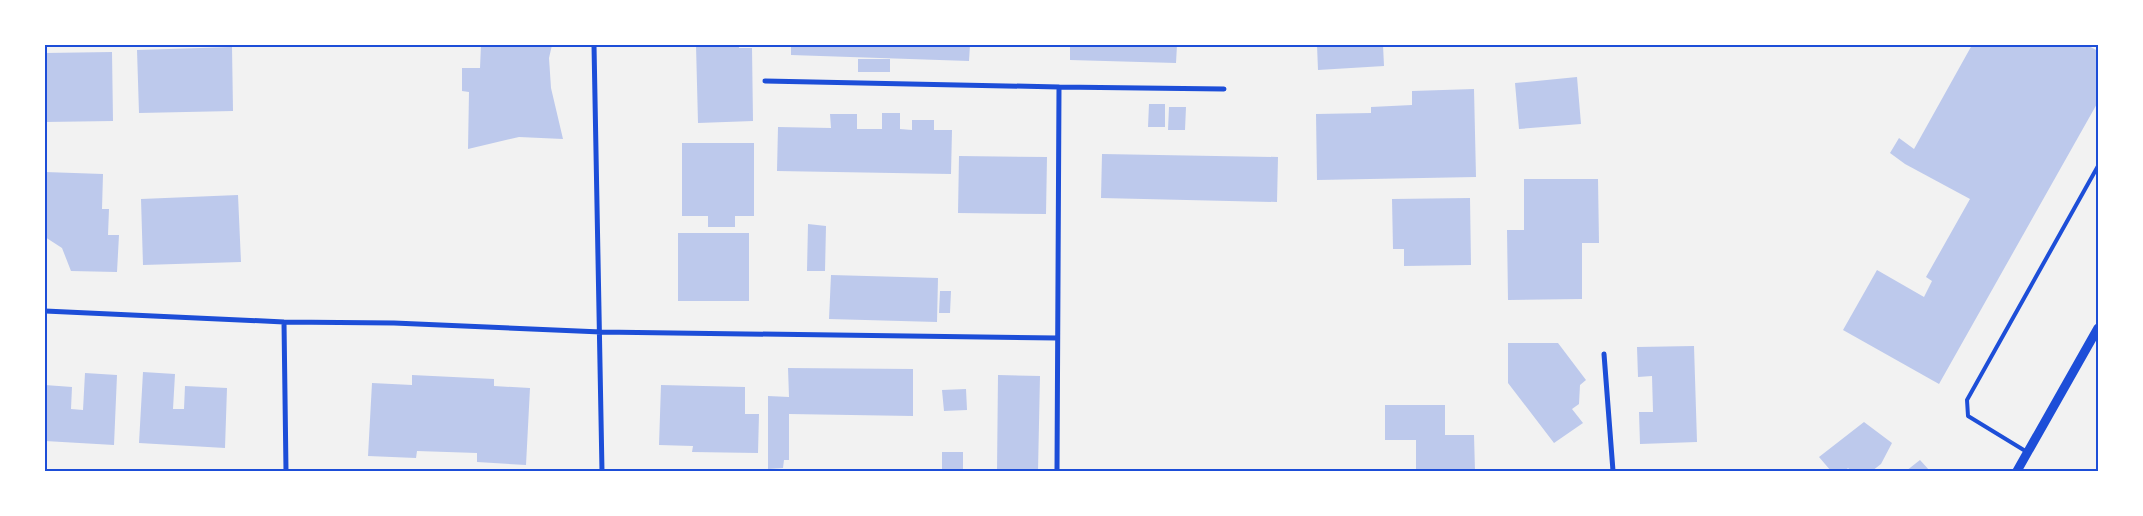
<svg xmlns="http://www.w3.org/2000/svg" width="2143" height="516" font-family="Raleway,sans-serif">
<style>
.building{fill:#bdc9ec}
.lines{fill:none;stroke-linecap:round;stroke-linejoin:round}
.service{stroke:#1d4ed8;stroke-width:4}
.minor{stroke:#1d4ed8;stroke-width:5}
.tertiary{stroke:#1d4ed8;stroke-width:9}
.neatline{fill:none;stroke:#1d4ed8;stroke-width:2}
</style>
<rect width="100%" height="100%" fill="#f2f2f2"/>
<path class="building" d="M481 45H552L549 58 551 88 563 139 519 137 468 149 469 92 462 91V68H480Z
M696 45H739V48H752L753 121 698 123Z
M791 45H970L969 61 791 55Z
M1070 45H1177L1176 63 1070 60Z
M1317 45H1383L1384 66 1318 70Z
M1972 45H2087L2098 51V102L1939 384 1843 330 1877 270 1924 297 1932 281 1926 277 1970 199 1905 164 1890 153 1899 138 1914 149Z
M232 47 233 111 139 113 137 50Z
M112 52 113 121 45 122V53Z
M858 59H890V72H858Z
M1577 77 1581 124 1519 129 1515 83Z
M1474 89 1476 177 1317 180 1316 114 1371 113V107L1412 105V91Z
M1149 104H1165V127H1148Z
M1169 107H1186L1185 130H1168Z
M882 113H900V129L912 130V120H934V130H952L951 174 777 171 778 127 831 128 830 114H857V129H882Z
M682 143H754V216H735V227H708V216H682Z
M1102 154 1278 157 1277 202 1101 198Z
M959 156 1047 157 1046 214 958 213Z
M45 172 103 174 102 209H109L108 235H119L117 272 71 271 62 248 45 237Z
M1524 179H1598L1599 243H1582V299L1508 300 1507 230H1524Z
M238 195 241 262 143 265 141 199Z
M1470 198 1471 265 1404 266V249H1393L1392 199Z
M808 224 826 226 825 271H807Z
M678 233H749V301H678Z
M831 275 938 278 937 322 829 319Z
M940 291H951L950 313H939Z
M1508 343H1558L1586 380 1580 385 1579 404 1572 409 1583 423 1554 443 1508 383Z
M1694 346 1697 442 1640 444 1639 412H1653L1652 376 1638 377 1637 347Z
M788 368 913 369V416L789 414V460H784L783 468 768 469V396L789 397Z
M143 372 175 374 173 409H184L185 386 227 388 225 448 139 443Z
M85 373 117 375 114 445 45 441V385L72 387 71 409 83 410Z
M412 375 494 379V386L530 388 526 465 477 462V453L417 451 416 458 368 456 372 383 412 385Z
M998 375 1040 376 1038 471H997Z
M661 385 745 387V414H759L758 453 692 452 693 446 659 445Z
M966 389 967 410 944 411 942 390Z
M1385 405H1445V435H1474L1475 471H1416V440H1385Z
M1864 422 1892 443 1881 464 1872 471H1851L1848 468 1845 471H1831L1819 457Z
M942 452H963V471H942Z
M1920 460 1930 471H1906Z"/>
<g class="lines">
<path class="service" d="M2027 452 1968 416 1967 400 2098 166"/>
<path class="minor" d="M594 45 602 471
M765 81 1059 87 1057 471
M1059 87 1224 89
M45 311 284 322 394 323 601 332 1057 338
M284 322 286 471
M1604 354 1613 471"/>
<path class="tertiary" d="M2017 471 2098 328"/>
</g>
<rect width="2143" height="516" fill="none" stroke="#ffffff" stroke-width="92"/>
<rect x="46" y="46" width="2051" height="424" class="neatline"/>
</svg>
